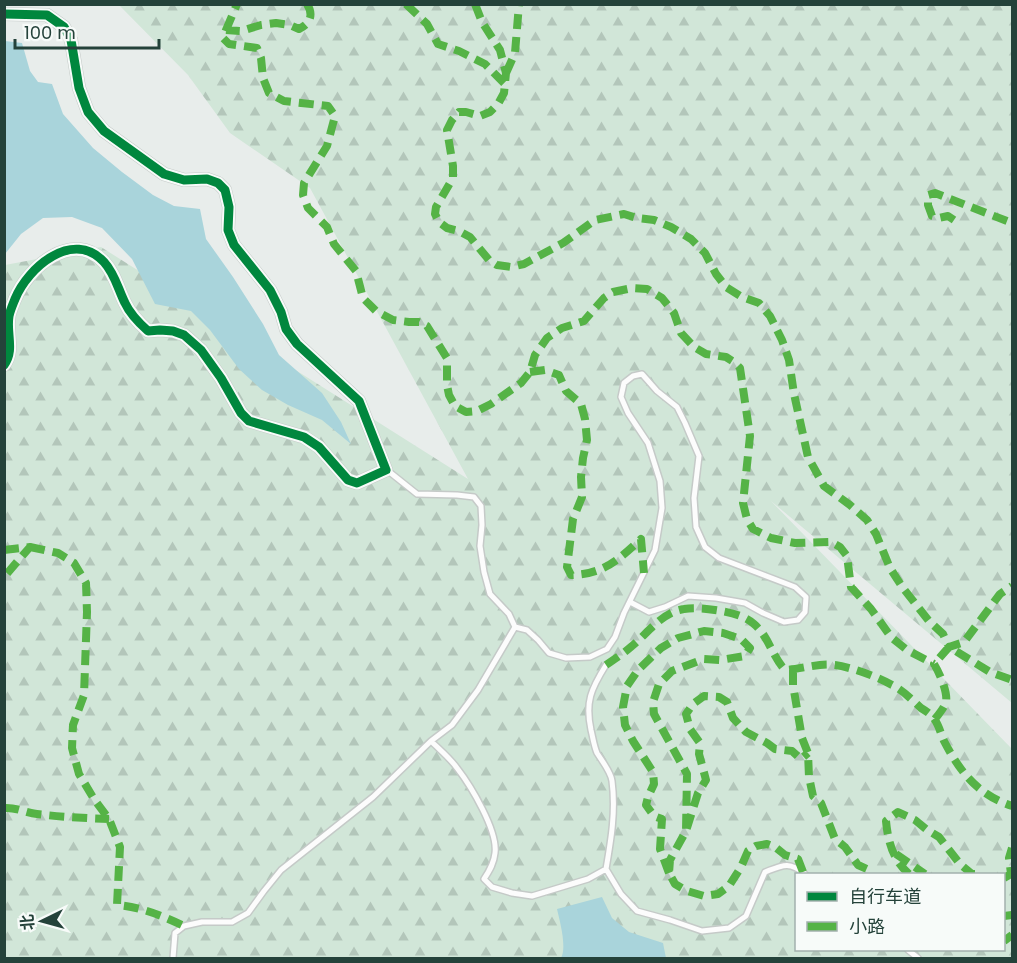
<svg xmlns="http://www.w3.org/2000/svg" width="1017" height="963" font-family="Poppins,'Noto Sans SC',sans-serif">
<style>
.forest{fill:url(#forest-firs);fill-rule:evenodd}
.water{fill:#a9d4db}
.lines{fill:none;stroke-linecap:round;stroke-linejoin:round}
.lane-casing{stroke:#c5cac8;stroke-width:8}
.street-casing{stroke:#c5cac8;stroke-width:14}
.lane{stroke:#fcfcfc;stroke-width:5}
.street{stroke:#fcfcfc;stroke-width:10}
.quiet{stroke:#55b346;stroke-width:8;stroke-dasharray:15 8;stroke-linecap:butt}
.cycleway-casing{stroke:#f7fbf9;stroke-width:13}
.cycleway{stroke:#00873e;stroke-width:9}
</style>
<defs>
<pattern id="forest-firs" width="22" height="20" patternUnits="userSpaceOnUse" patternTransform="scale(1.5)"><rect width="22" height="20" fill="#d1e6d8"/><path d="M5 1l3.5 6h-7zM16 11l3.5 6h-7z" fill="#b3c6ba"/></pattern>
</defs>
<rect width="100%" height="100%" fill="#e8edeb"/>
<path class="forest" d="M119 5H1012V703L771 501 1012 749V958H5V265L101 247 468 479 310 188 230 133 188 75ZM796 874H1004V950H796Z"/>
<path class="water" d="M5 41 22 43 30 71 38 82 52 84 63 114 93 148 122 172 153 195 174 206 200 209 206 239 233 277 263 324 279 355 322 393 341 422 351 444 322 420 288 405 262 390 239 369 210 330 191 311 155 304 132 259 102 228 72 217 43 218 21 234 5 254Z
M602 897 612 918 629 932 663 943 666 958H561C567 947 560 922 557 909Z"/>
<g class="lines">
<g class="lane-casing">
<path id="lane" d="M387 470 417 494 457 495 474 497 481 506 482 525 480 546 484 572 490 594 509 614 515 627
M431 741 452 725 478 690 515 627 527 630 538 640 549 653 566 658 590 657 607 649 615 637 624 613 655 550 662 508 660 481 648 443 628 413 621 397 624 383 633 376 642 374 657 391 677 407 685 423 699 456 694 498 696 527 705 547 719 558 795 587 806 597 805 612 798 620 784 622 763 613 745 603 716 598 688 596 665 607 649 612 630 602
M606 869C611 840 616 811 612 781 611 772 602 761 597 753 594 746 593 738 591 730 585 702 591 689 606 665
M908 950 918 958
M173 958 175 933 184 926 202 922H232L248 913 264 891 281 870 373 797 431 741C440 750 450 758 457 768 471 786 498 831 495 853 494 863 490 870 484 879L492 887 512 893 532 896 588 879 606 869 621 894 637 911 670 920 702 931 729 928 746 916 765 872C783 865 789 861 805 874"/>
</g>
<g class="street-casing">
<path id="street" d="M4 14 47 15 64 27 71 40 79 88 88 112 104 131 164 174 184 180 207 179 218 183 225 190 229 207 228 230 234 245 270 290 281 312 286 329 297 344 359 401 386 470 357 483 348 480 319 447 304 437 249 421 241 413 221 378 201 350 184 335 173 331 160 330 148 331C139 323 130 314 125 303 118 289 115 274 104 262 73 229 28 267 15 299 13 304 10 311 9 316 6 334 15 350 4 365"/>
</g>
<use href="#lane" class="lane"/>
<use href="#street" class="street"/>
<path class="quiet" d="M307 4C314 15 310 24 299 29L290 25 276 23 261 25 241 31 226 30 223 38 229 44 257 48 261 58 263 78 269 93 284 101 328 106 335 116 327 146 304 183 303 195 308 208 327 227 334 244 356 271 363 298 376 311 393 320 409 322H419L427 326 447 358V385L449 395 455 406 466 412 477 411 491 404 521 383 530 372 535 355 547 338 562 328 584 321 604 298 613 292 632 288 647 289 662 298 674 313 681 333 694 347 706 354 726 357 734 362 740 368 750 436 743 503 747 519 753 529 771 538 795 543 831 542 840 547 847 556 851 587 871 609 891 637 907 650 934 664
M406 4 427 24 438 44 459 51 485 64 505 84
M475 4 482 22 500 50 506 73 504 93 498 104 490 112 480 116 466 112H459L452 120 447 130 453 166V178L436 207 435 214 439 222 447 228 459 231 470 237 489 260 497 265 511 267 524 264 563 243 595 220 624 214 637 218 654 220 671 227 691 239 705 253 716 274 726 287 742 297 759 303 770 316 782 340 789 360 794 394 808 457 824 486 850 505 867 520 876 534 890 568 903 588 929 621 943 634 949 647 964 642 1000 594 1012 586
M226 30 237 4
M506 73 515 53 519 4
M954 220 948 216 939 218 932 216 928 205V195L935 193 1012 223
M530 372 545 370 559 375 566 391 581 404 585 419 587 440 583 458 581 477 582 497 573 519 567 567 571 575C604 574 618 560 641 539L644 573
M30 547 58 553 74 563 86 583 87 612 84 695 73 725 72 748 79 774 94 799 109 819 120 847 117 905C141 907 163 916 184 926
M4 550 30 547 4 577
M606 665C615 659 624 653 632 646 648 633 662 612 684 609 696 607 709 609 721 611 732 613 745 616 754 624 769 637 772 656 785 670 802 669 818 663 835 665 851 667 878 677 892 685 903 690 912 700 921 708 926 711 932 715 935 720 939 726 941 734 944 741 960 772 978 795 1012 806
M793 670V685L802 738 808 753 809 777 813 796 821 803 835 839 845 847 858 865 867 869 871 874
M935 719C939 714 944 708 946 702 948 692 939 672 934 664L949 647 990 672 1012 680
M4 808C16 807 26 813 37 814 61 817 85 818 109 819
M896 854 925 874
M803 872 798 859 785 855 775 847 767 844 756 846 748 851 741 867 729 886 718 894 704 896 687 891 675 884 669 873 670 860 686 831 698 793 706 780 699 754 700 743 690 729 686 714 693 704 704 696 719 697 727 702 733 718 746 732 767 743 775 749 792 751 801 759 808 753
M669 873 660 849 662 819 654 816 646 805 648 797 654 784 653 772 633 741 625 725 623 707 627 686 638 670 661 648 678 638 704 631 723 633 741 639 750 648 745 656 720 660 704 659 672 671 659 684 653 702 654 714 687 774 686 831
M909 874C893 860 888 842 886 821L898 812 915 820 926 829 939 837 960 864 972 874H975
M1004 878 1011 874 1009 858 1012 848
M1004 916 1012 915
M1004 941 1012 935"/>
<g class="cycleway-casing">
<path id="cycleway" d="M4 14 47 15 64 27 71 40 79 88 88 112 104 131 164 174 184 180 207 179 218 183 225 190 229 207 228 230 234 245 270 290 281 312 286 329 297 344 359 401 386 470 357 483 348 480 319 447 304 437 249 421 241 413 221 378 201 350 184 335 173 331 160 330 148 331C139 323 130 314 125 303 118 289 115 274 104 262 73 229 28 267 15 299 13 304 10 311 9 316 6 334 15 350 4 365"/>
</g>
<use href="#cycleway" class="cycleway"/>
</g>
<rect width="1017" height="963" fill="none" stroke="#24423a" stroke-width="12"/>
<rect x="795" y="873" width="210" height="78" fill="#f7fbf9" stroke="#a3b1ad" stroke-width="1.5"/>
<rect x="807" y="892" width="30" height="9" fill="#00873e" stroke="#a3b1ad" stroke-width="1.5"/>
<text x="849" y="903" font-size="18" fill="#24423a">自行车道</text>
<rect x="807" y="922" width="30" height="9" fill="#55b346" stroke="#a3b1ad" stroke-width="1.5"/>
<text x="849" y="933" font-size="18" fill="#24423a">小路</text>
<g transform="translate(42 921) rotate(265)" stroke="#f7fbf9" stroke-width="4.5" paint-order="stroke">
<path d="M0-4.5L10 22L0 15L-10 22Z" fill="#24423a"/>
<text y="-9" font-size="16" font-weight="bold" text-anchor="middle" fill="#24423a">北</text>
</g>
<path d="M15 39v9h144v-9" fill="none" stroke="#24423a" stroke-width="3"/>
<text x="24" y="39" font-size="18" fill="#24423a" stroke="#f7fbf9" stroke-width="4.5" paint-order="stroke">100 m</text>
</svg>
